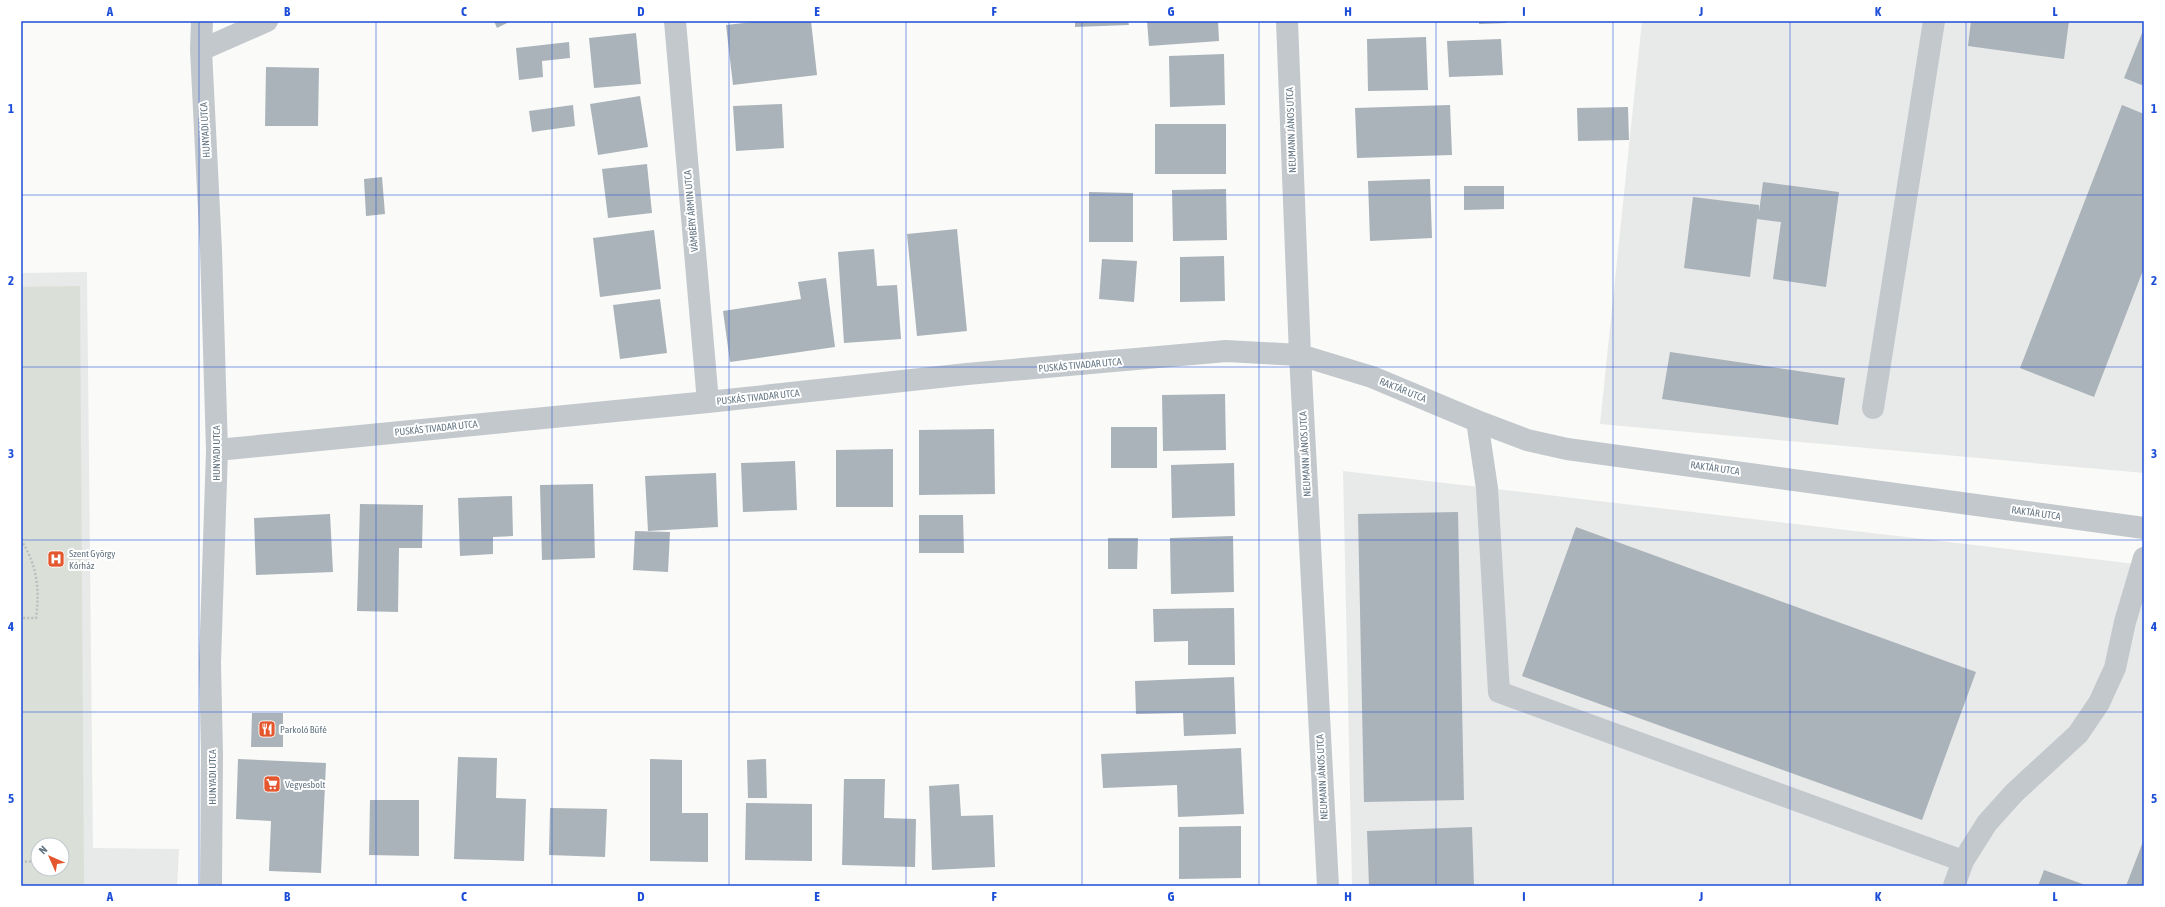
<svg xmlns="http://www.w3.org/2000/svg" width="2165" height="907" font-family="'Asap Condensed',sans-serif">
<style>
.built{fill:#e8e9e9;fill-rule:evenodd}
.green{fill:#dadfd7;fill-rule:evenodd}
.building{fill:#aab3b9}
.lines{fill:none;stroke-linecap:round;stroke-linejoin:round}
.path{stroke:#bbbfc2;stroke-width:2.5;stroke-dasharray:2 2;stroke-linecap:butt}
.minor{stroke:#c3c8cc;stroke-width:22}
.grid{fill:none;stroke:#1d4ed8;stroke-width:1;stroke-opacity:0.55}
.labels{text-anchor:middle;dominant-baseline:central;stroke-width:4;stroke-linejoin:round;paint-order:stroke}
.street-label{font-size:10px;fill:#657683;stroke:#fff}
.poi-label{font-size:10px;fill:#657683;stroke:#fff;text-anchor:start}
.neatline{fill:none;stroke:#1d4ed8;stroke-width:1.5}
.grid-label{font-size:13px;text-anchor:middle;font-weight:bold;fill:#1d4ed8}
</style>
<rect width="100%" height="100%" fill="#fafaf8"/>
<path class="built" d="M1642 21H2144V473L1600 424Z
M87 272 93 848 179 849 177 886H21V273ZM38 845H62V869H38Z
M1343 471 2144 565V886H1352Z"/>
<path class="green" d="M80 286 84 886H21V287ZM38 845H62V869H38Z"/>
<path class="building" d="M494 21H511L497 28Z
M762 21H811L817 75 733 85 726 25Z
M1075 21H1128L1129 25 1075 27Z
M1147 21H1218L1219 41 1149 46Z
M1479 21H1506V23L1479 24Z
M1971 21H2069L2064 59 1968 46Z
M2144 28V86L2124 78Z
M636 33 641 84 594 88 589 38Z
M1426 37 1428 90 1368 91 1367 39Z
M1501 39 1503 75 1449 77 1447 41Z
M569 42 570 58 542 61 543 77 519 80 516 48Z
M1224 54 1225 105 1170 107 1169 56Z
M266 67 319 68 318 126H265Z
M640 96 648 147 598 155 590 104Z
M782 104 784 148 736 151 733 106Z
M573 105 575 126 532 132 529 111Z
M1450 105 1452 155 1357 158 1355 108Z
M2122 105 2144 114V268L2094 397 2020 368Z
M1628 107 1629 140 1578 141 1577 108Z
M1155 124H1226V174H1155Z
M647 164 652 213 608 218 602 169Z
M382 177 385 214 366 216 364 179Z
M1430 179 1432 238 1370 241 1368 181Z
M1763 182 1839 192 1826 287 1773 279 1781 222 1757 219 1750 277 1684 268 1693 197 1759 205V212Z
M1464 186H1504V209L1464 210Z
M1226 189 1227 240 1173 241 1172 190Z
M1089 192 1133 193V242H1089Z
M957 229 967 331 917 336 907 234Z
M654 230 661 289 600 297 593 238Z
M874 249 877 286 897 285 901 339 844 343 838 252Z
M1224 256 1225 301 1180 302V257Z
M1102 259 1137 261 1134 302 1099 299Z
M826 278 835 347 730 362 723 311 801 299 798 282Z
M660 299 667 353 620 359 613 305Z
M1670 352 1845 378 1838 425 1662 399Z
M1225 394 1226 450 1163 451 1162 395Z
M1111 427H1157V468H1111Z
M994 429 995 494 919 495V430Z
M893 449V507H836V450Z
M795 461 797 510 743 512 741 463Z
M1234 463 1235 516 1172 518 1171 465Z
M716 473 718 527 648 531 645 476Z
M593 484 595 558 542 560 540 485Z
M512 496 513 536 493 537V554L460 556 458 498Z
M360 504 423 505 422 548H399L398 612 357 611Z
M1458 512 1464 800 1364 802 1358 514Z
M330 514 333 572 256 575 254 518Z
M919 515H963L964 553H919Z
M1576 527 1976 672 1922 820 1522 676Z
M635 531 670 532 668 572 633 570Z
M1233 536 1234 592 1171 594 1170 538Z
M1108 538H1138L1137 569H1108Z
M1234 608 1235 665H1188V641L1154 642 1153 609Z
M1234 677 1236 734 1184 736 1183 713 1136 714 1135 681Z
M252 713H283V747H251Z
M1241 748 1244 814 1178 817 1177 785 1103 788 1101 754Z
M458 757 497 758 496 798 526 799 524 861 454 859Z
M238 759 326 763 321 873 269 871 271 821 236 819Z
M650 759 682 760V813H708V862L650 861Z
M766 759 767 798H748L747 760Z
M844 779H885L884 818 916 819 915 867 842 865Z
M959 784 961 816 993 815 995 867 932 870 929 786Z
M370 800H419V856L369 855Z
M746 803 812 804V861L745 860Z
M550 808 607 809 605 857 549 855Z
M1241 826V878L1179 879V827Z
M1472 827 1474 886H1369L1367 831Z
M2144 839V886H2126Z
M2044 870 2088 886H2038Z"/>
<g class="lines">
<path class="path" d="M21 540C37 565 40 589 36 618H21
M21 862 38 861"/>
<path class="minor" d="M202 21 201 50 211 250 217 450 210 663 212 754 211 886
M675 21 708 402
M1287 21 1300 355 1328 886
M201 50 267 21
M1873 408 1934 21
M1477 421 1487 488 1499 692 1963 861
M217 450 708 402 967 374 1226 351 1300 355 1372 377 1477 421 1527 440 1567 449 2144 528
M1954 886 1963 861 1987 823 2014 793 2078 734 2099 703 2115 668 2125 622 2144 558"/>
</g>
<path class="grid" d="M199 21V886M376 21V886M552 21V886M729 21V886M906 21V886M1082 21V886M1259 21V886M1436 21V886M1613 21V886M1790 21V886M1966 21V886M21 195H2144M21 367H2144M21 540H2144M21 712H2144"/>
<defs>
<g id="hospital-square" transform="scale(0.9)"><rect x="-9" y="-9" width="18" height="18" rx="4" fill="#e4572e" stroke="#fff"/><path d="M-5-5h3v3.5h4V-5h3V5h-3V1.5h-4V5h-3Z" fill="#fff"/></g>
<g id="restaurant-square" transform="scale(0.9)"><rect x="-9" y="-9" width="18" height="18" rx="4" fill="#e4572e" stroke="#fff"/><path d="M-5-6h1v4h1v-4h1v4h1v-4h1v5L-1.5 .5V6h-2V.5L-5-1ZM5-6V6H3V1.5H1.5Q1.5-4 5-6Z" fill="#fff"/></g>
<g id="supermarket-square" transform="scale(0.9)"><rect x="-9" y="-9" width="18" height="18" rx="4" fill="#e4572e" stroke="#fff"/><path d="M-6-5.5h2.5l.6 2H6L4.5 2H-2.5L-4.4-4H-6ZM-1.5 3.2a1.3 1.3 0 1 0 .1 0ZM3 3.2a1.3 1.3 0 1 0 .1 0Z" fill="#fff"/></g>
</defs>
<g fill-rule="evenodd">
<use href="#hospital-square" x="56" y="559"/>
<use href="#restaurant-square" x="267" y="729"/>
<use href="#supermarket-square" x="272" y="784"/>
</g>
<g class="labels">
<g class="street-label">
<text transform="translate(205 130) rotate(-93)">HUNYADI UTCA</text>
<text transform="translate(1291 130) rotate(-92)">NEUMANN JÁNOS UTCA</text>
<text transform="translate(691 211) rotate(-95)">VÁMBÉRY ÁRMIN UTCA</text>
<text transform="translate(1080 365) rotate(-5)">PUSKÁS TIVADAR UTCA</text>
<text transform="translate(1403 390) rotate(22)">RAKTÁR UTCA</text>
<text transform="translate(758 397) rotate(-6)">PUSKÁS TIVADAR UTCA</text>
<text transform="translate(436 428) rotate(-6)">PUSKÁS TIVADAR UTCA</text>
<text transform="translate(216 453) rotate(-90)">HUNYADI UTCA</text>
<text transform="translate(1305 454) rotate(-93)">NEUMANN JÁNOS UTCA</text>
<text transform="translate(1715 468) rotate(8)">RAKTÁR UTCA</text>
<text transform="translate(2036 513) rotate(8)">RAKTÁR UTCA</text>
<text transform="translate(212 777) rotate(-90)">HUNYADI UTCA</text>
<text transform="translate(1322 777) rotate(-93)">NEUMANN JÁNOS UTCA</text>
</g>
<g class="poi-label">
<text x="69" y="553">Szent György<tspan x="69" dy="12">Kórház</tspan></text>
<text x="280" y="729">Parkoló Büfé</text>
<text x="285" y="784">Vegyesbolt</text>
</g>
</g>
<rect width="2165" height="907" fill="none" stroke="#ffffff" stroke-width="44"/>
<g transform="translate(50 857) rotate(315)"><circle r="19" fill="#ffffff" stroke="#c1c8cd"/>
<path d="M0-3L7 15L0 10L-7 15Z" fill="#e4572e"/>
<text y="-6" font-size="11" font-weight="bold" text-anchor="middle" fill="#657683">N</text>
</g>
<rect x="22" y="22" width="2121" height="863" class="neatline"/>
<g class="grid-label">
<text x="110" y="16">A</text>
<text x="287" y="16">B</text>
<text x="464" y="16">C</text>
<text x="641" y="16">D</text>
<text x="817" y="16">E</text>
<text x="994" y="16">F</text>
<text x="1171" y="16">G</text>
<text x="1348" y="16">H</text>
<text x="1524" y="16">I</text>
<text x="1701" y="16">J</text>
<text x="1878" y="16">K</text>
<text x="2055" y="16">L</text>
<text x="11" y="113">1</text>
<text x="2154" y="113">1</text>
<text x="11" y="285">2</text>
<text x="2154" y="285">2</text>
<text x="11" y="458">3</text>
<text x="2154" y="458">3</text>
<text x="11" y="631">4</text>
<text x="2154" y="631">4</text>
<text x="11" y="803">5</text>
<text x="2154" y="803">5</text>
<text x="110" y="901">A</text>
<text x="287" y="901">B</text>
<text x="464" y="901">C</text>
<text x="641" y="901">D</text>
<text x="817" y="901">E</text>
<text x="994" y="901">F</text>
<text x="1171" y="901">G</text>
<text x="1348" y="901">H</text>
<text x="1524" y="901">I</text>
<text x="1701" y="901">J</text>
<text x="1878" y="901">K</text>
<text x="2055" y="901">L</text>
</g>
</svg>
